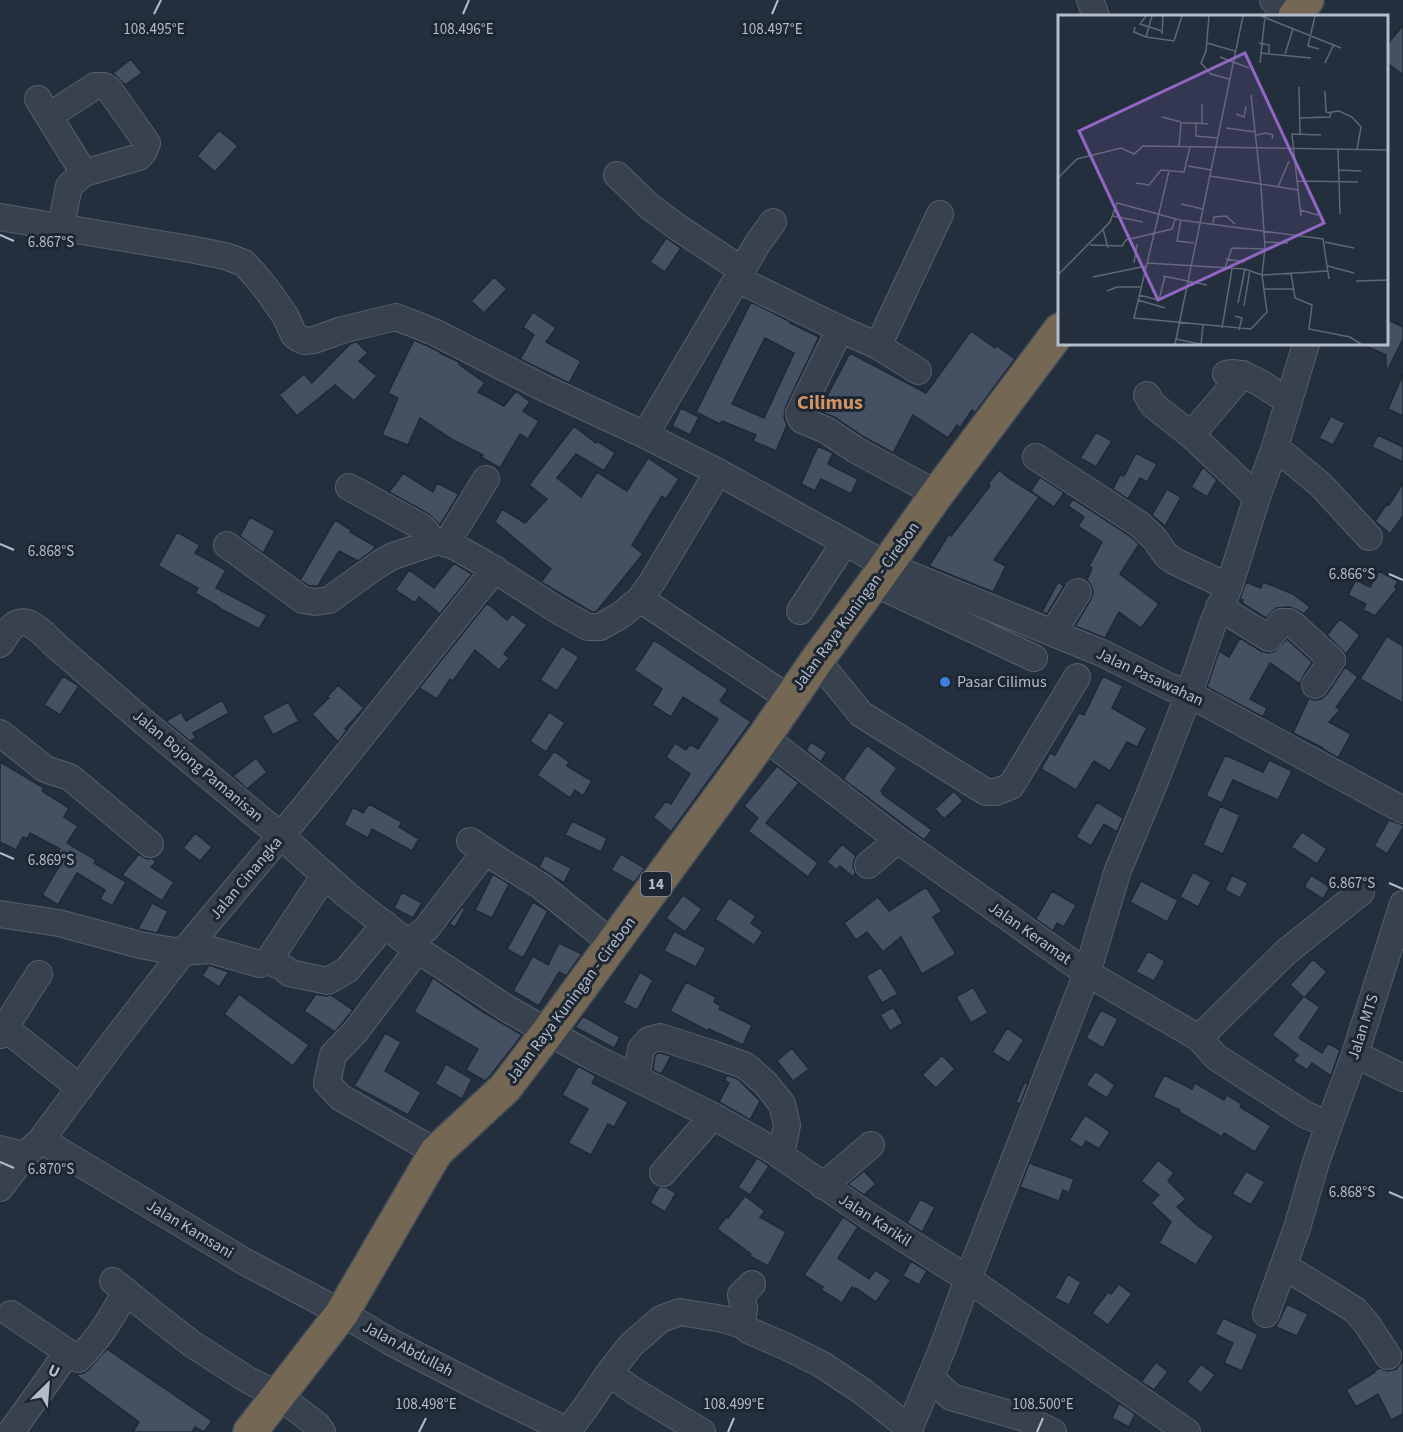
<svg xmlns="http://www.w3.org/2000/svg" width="1403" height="1432" font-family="'Source Sans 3',sans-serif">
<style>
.building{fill:#455162;stroke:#1f2835;stroke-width:1.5;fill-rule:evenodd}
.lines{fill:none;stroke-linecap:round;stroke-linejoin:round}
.minor-casing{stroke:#565f6c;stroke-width:28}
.highway-casing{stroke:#434c59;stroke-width:36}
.minor{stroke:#38414e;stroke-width:26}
.highway{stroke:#746855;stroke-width:33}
.ticks{fill:none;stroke:#b4bcc9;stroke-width:2}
.shop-dot{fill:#3f7fe0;stroke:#1d2633;stroke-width:2}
.labels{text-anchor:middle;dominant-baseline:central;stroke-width:6;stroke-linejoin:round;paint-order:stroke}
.shield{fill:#1d2633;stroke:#878f9c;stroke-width:1.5}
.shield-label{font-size:15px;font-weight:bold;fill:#b4bcc9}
.street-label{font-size:16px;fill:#b4bcc9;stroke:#1d2633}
.poi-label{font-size:16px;fill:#b4bcc9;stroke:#1d2633;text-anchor:start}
.quarter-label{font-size:20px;font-weight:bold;fill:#d59563;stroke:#1d2633}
.inset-road{fill:none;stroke:#5e6776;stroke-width:1.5}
.view{fill:#9266c3;fill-opacity:0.15;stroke:#9266c3;stroke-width:3}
.inset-edge{fill:none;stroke:#b4bcc9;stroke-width:3}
.ticks-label{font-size:15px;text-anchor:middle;fill:#b4bcc9;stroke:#1d2633;stroke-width:6;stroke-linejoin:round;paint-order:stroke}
</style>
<rect width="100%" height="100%" fill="#242f3e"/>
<path class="building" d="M1403 25V75L1386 62V46Z
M131 59 142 73 125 85 113 73Z
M219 130 238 146 215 172 197 156Z
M666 238 681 248 665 272 650 262Z
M494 277 507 289 484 313 471 301Z
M751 302 791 322 790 323 819 337 786 406 784 417 787 425 776 451 753 441 756 435 722 421 720 424 696 412ZM765 338 794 353 764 418 732 404Z
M533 312 556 328 546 342 581 361 569 383 520 359 534 335 523 327Z
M1386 319 1403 327V339L1386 373V355L1361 344H1386Z
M971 331 995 348 997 346 1015 359 975 413 972 410 960 428 957 425 948 438 913 415 893 453 864 437 834 417 819 411 850 353 926 393Z
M414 340 428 346 440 352V353L459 362V364L485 383 478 392 504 406 516 391 530 402 523 411 539 421 528 439 520 434 500 468 481 457 483 455 453 440 420 418 408 445 382 435 398 398 388 393Z
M357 342 368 353 359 361 377 376 354 401 335 385 297 416 279 395 304 374 312 383 351 343Z
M1403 374V416L1388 409Z
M681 408 699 417 690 435 672 426Z
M1331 416 1345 423 1333 445 1319 438Z
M574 426 596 443 597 441 615 453 604 471 576 454 557 478 581 497 597 472 627 491 648 458 679 479 666 499 662 496 632 545 643 554 596 612H592L541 582 551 569 495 522 502 509 525 523 547 499 529 485Z
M1096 432 1112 441 1096 467 1080 458Z
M1378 435 1403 447V462L1372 447Z
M818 446 833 453 828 464 858 479 851 494 821 479 815 491 801 484Z
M1136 453 1157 464 1147 482 1140 478 1128 499 1113 489 1120 475 1124 476Z
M1203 467 1217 480 1207 497 1191 487Z
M999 470 1010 479 1039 497 994 560 1006 566 993 592 929 566 949 534 951 536 990 486 988 484Z
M403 473 433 492 437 483 459 494 440 525 429 514 389 492 393 486H394Z
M1040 477 1064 493 1054 507 1031 491Z
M1403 483V516L1390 534 1375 521 1387 504 1389 505Z
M1167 489 1181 497 1165 526 1152 515Z
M1073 499 1130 536 1139 544 1120 574 1159 604 1141 628 1119 612 1105 638 1075 626 1091 599 1093 592 1091 585 1087 580 1092 568 1089 566 1102 542 1078 526 1084 517 1068 506Z
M250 517 275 531 263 553 240 536Z
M335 520 351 530 350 532 375 546 373 550 358 561 339 551 318 586H309L300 580Z
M177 532 200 545 195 553 226 570 216 588 267 615 259 629 219 608V607L195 593 198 588 158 566Z
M454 563 472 574 440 614 419 597 415 603 395 590 409 570 434 588Z
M1379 571 1398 581 1395 587 1397 589 1375 616 1363 610 1366 604 1348 595 1356 580 1370 587Z
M1058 582 1064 586 1047 614 1042 612Z
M1246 582 1261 588 1263 582 1293 594 1310 607 1304 614 1297 610 1290 607 1276 608 1266 618 1242 603 1243 600 1240 599Z
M487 603 507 620 512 614 527 625 504 654 509 658 499 670 475 650 453 681 450 679 437 699 419 688Z
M1340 619 1360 635 1346 654 1327 635Z
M1387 636 1403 646V703L1360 679Z
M1240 638 1261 651 1268 653 1275 651 1287 639 1312 662 1303 677 1300 684 1270 663 1250 699 1267 708 1263 717 1207 687 1219 651 1229 657Z
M654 640 728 689 720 701 751 722 671 832 653 817 666 801 671 804 690 774 666 757 675 743 686 750 690 744 698 749 718 719 683 697 671 717 652 705 662 689 634 670Z
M562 646 579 657 557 691 540 680Z
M1345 667 1358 677 1336 707 1340 710 1329 722 1351 734 1338 758 1323 749V748L1293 733 1309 698 1314 700 1321 699 1327 694Z
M63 676 79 686 60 715 44 705Z
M1103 676 1123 686 1112 708 1147 728 1137 747 1127 742 1110 771 1094 761 1076 790 1041 769 1050 753 1055 755 1079 713 1084 715Z
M338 685 364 708 345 729 347 730 338 742 312 714 329 698 327 697Z
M222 700 229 713 193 733 196 738 190 741 166 721 181 712 186 721Z
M288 702 299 721 273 735 262 716Z
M549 712 565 723 546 752 530 741Z
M811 742 827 752 821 762 806 750Z
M867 745 897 768 881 791 883 793 882 794 932 830 924 840 843 779Z
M554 751 569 762 567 766 592 781 583 796 575 790 570 798 537 775Z
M1225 755 1263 772 1269 760 1292 771 1278 800 1233 780 1222 803 1206 796Z
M256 758 267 772 247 789 233 776Z
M0 762 44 788 42 791 69 808 64 817 78 826 67 843 96 860 94 863 126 882 112 906 100 899 105 890 77 873 58 905 42 895 61 863 54 859 60 849 30 833 27 839 23 837 16 850 0 842Z
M777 766 799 783 766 823 818 863 808 877 748 831 758 818 744 806Z
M954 791 963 801 944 819 935 809Z
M1097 802 1123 818 1117 832 1104 824 1091 846 1076 837Z
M369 804 402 822 399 827 419 839 412 851 372 829 368 838 344 825 353 807 363 813Z
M1220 806 1240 815 1223 854 1203 845Z
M1389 820 1403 825V828L1387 854 1374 846Z
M572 821 607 838 601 852 565 835Z
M1302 832 1327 849 1317 864 1291 847Z
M195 833 212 847 200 861 183 848Z
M842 844 856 856 854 860 853 867 856 873 853 877 840 866 837 870 827 862Z
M139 854 147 859 152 858 156 862 151 867 174 882 162 901 122 875Z
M621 854 645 868 634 883 611 870Z
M545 855 571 868 564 883 539 867Z
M1193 872 1211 882 1198 907 1180 897Z
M493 874 509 884 492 918 475 910Z
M1232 875 1248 883 1240 898 1225 890Z
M1311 875 1330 887 1323 899 1304 887Z
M1141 881 1178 900 1167 922 1130 902Z
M926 887 942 911 933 917 956 954 922 974 901 937 883 952 867 932 856 940 844 923 878 897 889 911Z
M1052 891 1076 905 1064 927 1057 923 1053 931 1036 919Z
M402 892 422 903 413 918 394 908Z
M683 895 702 909 685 932 666 918Z
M729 898 756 916 751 923 763 932 754 945 715 919Z
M533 902 548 911 523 958 507 949Z
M152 903 168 911 157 933 138 929Z
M462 907 465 909 455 927 449 924Z
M674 931 706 948 696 967 664 951Z
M559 943 582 954 566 976 559 972 539 1006 513 991 533 956 548 965Z
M1148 951 1165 961 1154 981 1136 972Z
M1313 959 1327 972 1305 997 1320 1007 1299 1038 1322 1053 1328 1043 1340 1050 1331 1076 1312 1063 1307 1070 1293 1061 1298 1055 1272 1035 1303 997 1290 985Z
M209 965 229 972 219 987 202 976Z
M881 967 898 994 882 1003 866 976Z
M640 972 653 980 637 1010 623 1003Z
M433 978 483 1012 522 1035 491 1075 485 1081 466 1070 478 1049 414 1012Z
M686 982 716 997 714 1002 721 1006 719 1009 752 1025 743 1045 709 1029 708 1031 670 1011Z
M973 987 988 1013 971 1023 956 997Z
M239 994 309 1045 293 1066 224 1014Z
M316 994 325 996 331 995 353 1010 335 1032 304 1011Z
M893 1007 903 1023 890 1031 880 1015Z
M1101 1010 1118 1019 1103 1048 1086 1038Z
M583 1016 620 1037 614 1048 575 1027Z
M1007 1028 1024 1040 1009 1063 992 1052Z
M385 1033 401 1042 385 1071 421 1092 408 1115 354 1086Z
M792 1048 809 1069 793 1081 777 1061Z
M657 1053H660L671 1056 661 1074 653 1070 655 1056Z
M942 1055 955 1069 936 1088 922 1075Z
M446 1064 472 1079 462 1099 435 1084Z
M578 1066 596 1076 592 1083 628 1102 614 1127 608 1124 591 1155 568 1143 588 1109 562 1095Z
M1095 1071 1115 1085 1107 1098 1086 1085Z
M727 1075 738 1079 760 1101 750 1120 719 1102 729 1083 724 1080Z
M1164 1075 1192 1089 1195 1083 1224 1100 1227 1095 1242 1104 1240 1107 1271 1126 1255 1152 1224 1133 1222 1137 1179 1112 1180 1110 1153 1097Z
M1024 1083 1028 1084 1020 1104 1016 1102Z
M1085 1115 1110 1132 1099 1149 1086 1141 1082 1148 1069 1140Z
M757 1158 769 1166 750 1195 738 1187Z
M1158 1160 1174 1173 1168 1181 1186 1199 1177 1207 1198 1226 1214 1236 1196 1265 1159 1243 1171 1222 1151 1203 1159 1195 1141 1181Z
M1029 1163 1074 1179 1069 1193 1063 1190 1059 1201 1020 1187Z
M864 1171 876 1184 864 1195 848 1184Z
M1246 1171 1265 1182 1251 1205 1232 1194Z
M659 1187H666L676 1193 665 1212 650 1203Z
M745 1196 765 1211 760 1217 786 1232 768 1266 750 1256 751 1254 717 1229 726 1217 728 1218Z
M920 1199 935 1207 922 1232 907 1223Z
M843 1217 858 1227 838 1258 869 1279 875 1270 891 1280 876 1302 856 1288 855 1289 852 1287 842 1303 821 1290 823 1287 804 1275Z
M911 1261 927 1271 919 1285 903 1276Z
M1068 1274 1081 1282 1069 1305 1055 1298Z
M1119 1284 1132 1294 1108 1325 1092 1313 1108 1292 1111 1294Z
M1287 1304 1308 1314 1297 1336 1276 1327Z
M1223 1318 1258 1334 1242 1371 1224 1363 1233 1343 1215 1334Z
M107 1349 212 1421 204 1432 195 1427 192 1432H133L139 1422 77 1376 78 1374 84 1373 88 1370Z
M1403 1353V1414L1391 1420 1378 1394 1356 1407 1346 1390 1375 1372 1374 1371 1380 1368 1388 1371 1396 1369 1402 1362Z
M1156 1362 1168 1372 1154 1390 1141 1382Z
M1201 1364 1215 1375 1201 1393 1187 1382Z
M1119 1403 1135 1414 1129 1427 1112 1418Z"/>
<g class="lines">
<g class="minor-casing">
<path id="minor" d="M1090 0 1096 16
M1273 0 1277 3 1281 16
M38 99 84 173
M49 116 95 86H104L109 89 147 143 144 151 139 157 84 173 69 186 61 226
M617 175 649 206 677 227 742 270
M0 217 195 250 225 256 244 263 255 275 268 291 286 317 294 335 300 339 304 341 314 340 342 330 396 317 414 324 434 332 544 388 645 435 718 472 886 565 1102 653 1170 687 1189 694 1403 810
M737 279 757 244 773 222
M878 346 940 214
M918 371 878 346 840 329 799 413 800 417 802 420 826 430 856 450 937 494
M1226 374C1244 368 1274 392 1289 402
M1147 395 1153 405 1191 435 1243 374
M645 435 737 279 840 329
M1191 435 1257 497
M1275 447 1321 485 1369 537
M1036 457 1139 524 1154 538 1166 555 1174 561 1229 587
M349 487 422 527 435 542
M446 544 486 479
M227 545 303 600 315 602 329 600 379 564 393 556 435 542 440 541 452 545 484 563 559 611 588 627H600L621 615 640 599 652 582 718 472
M874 583 1034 658
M640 599 790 699
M1219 607 1269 638 1282 622H1289L1295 626 1332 660 1315 685
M800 611 845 542
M1053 633 1078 592
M0 644C4 639 7 632 12 627 26 613 44 634 54 644L144 722 281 836 348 896 412 946 506 1008 548 1032 593 1057 713 1116 771 1149 870 1217 968 1279 1187 1432
M817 660 861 714 986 792H996L1011 786 1077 677
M0 733 44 768C53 773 62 773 71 778L150 844
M764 737 898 840 1087 973 1199 1038 1216 1057 1304 1114 1329 1125 1355 1054 1403 904
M470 841 500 861 541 886 613 944
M868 865 898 840
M0 914 59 923 140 945 162 949 183 952 211 950 260 964 268 961 284 968 289 973 328 981 347 970 385 924
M408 943 426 929 485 852
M418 949 355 1032 333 1055 327 1083 340 1097 436 1152
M268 961 325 875
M5 1028 80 1088
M0 1035 39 974
M1199 1038 1286 952 1361 892
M1355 1054 1403 1078
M636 1078 641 1049 649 1040 660 1037 710 1053 746 1066 766 1084 782 1104 787 1125 781 1155
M41 1140 247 1263 342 1313 391 1342 488 1392 570 1432
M0 1149 25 1155
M663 1173 713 1116
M823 1186 871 1145
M0 1188 25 1155 41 1140 112 1044 183 952 304 808 495 569
M1284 1266 1355 1310 1367 1324 1388 1356
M113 1281 156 1316 192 1344 248 1380 278 1395 317 1425 322 1432
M11 1314 78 1359
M1266 1314 1297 1228 1316 1162 1329 1125
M742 1325 744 1308 741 1295 752 1284
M609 1373 634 1391 702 1432
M931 1378 951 1397 1024 1418 1053 1432
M568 1431 588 1404 609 1373 631 1345 661 1319 680 1312 723 1319 742 1325 750 1331 787 1347 821 1364 862 1391 910 1429
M11 1432 49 1379 62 1360 69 1356 78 1359C99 1340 112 1316 126 1292
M908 1432 943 1347 968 1279 1087 973 1118 870 1153 786 1189 694 1213 623 1229 587 1257 497 1275 447 1306 344"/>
</g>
<g class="highway-casing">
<path id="highway" d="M1295 16 1307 0
M250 1432 342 1313 436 1152 505 1088 548 1032 764 737 817 660 874 583 937 494 1060 330"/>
</g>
<use href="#minor" class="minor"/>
<use href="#highway" class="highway"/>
</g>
<path class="ticks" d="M154 14 161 0M463 14 469 0M772 14 778 0M0 235 14 241M0 544 14 550M1389 574 1403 580M0 853 14 859M1389 883 1403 889M0 1162 14 1168M1389 1192 1403 1198M419 1432 426 1418M728 1432 734 1418M1037 1432 1043 1418"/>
<circle class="shop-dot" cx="945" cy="682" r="6"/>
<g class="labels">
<rect class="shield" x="641" y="872" width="30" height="24" rx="4.5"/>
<g class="shield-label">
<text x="656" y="884">14</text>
</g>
<g class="street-label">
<text transform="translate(856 606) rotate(-54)">Jalan Raya Kuningan - Cirebon</text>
<text transform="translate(1150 677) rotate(25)">Jalan Pasawahan</text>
<text transform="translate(198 766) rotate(40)">Jalan Bojong Pamanisan</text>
<text transform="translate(246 878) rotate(-50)">Jalan Cinangka</text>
<text transform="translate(1030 933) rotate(35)">Jalan Keramat</text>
<text transform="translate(571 1000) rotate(-53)">Jalan Raya Kuningan - Cirebon</text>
<text transform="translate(1363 1027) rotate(-72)">Jalan MTS</text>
<text transform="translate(875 1220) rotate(33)">Jalan Karikil</text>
<text transform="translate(190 1229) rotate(31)">Jalan Kamsani</text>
<text transform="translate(408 1349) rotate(28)">Jalan Abdullah</text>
</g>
<g class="poi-label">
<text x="957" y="682">Pasar Cilimus</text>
</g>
<g class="quarter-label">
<text x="830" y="403">Cilimus</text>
</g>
</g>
<g transform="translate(1058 15)">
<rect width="330" height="330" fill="#242f3e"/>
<path class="inset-road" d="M88 1 82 9 104 16M151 1 148 36 143 48 153 59 171 64M203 1 283 33M257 1 250 31 261 34M77 12 76 17 88 22 116 26 124 1M104 19 105 1M88 22 94 1M149 28 177 36M201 28 211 30V38M202 38 253 43M227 39 235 14M162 42 191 53M202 48 207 1M267 48 276 29M241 72 242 119M267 76 268 97 273 98M144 89V108M178 99 186 102 188 91M104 102 123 107M241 103 272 102 273 97 281 96 294 102 303 112 299 135M150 109 138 108V121L159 123M168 113 198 117M198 120 208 118 215 120 214 124M121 132 123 108H138M280 134 282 199M130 151 153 155M280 155 303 156M111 156 76 303 193 314 209 297 204 260 207 233 203 171 193 80M152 161 240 175 234 119 263 120M0 163 19 144 63 133 76 139 85 131 330 135M239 166 300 167M78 168 91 170 103 155 126 157 132 132M220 172 231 146M240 175 243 201M123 189 145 194M242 195 260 200M55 201 85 207M123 205 119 226 136 228M155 208 156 202 168 201 177 209M45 214 50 233M207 227 230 228M267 227 296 233M32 230 64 231 68 225 114 214 117 204M168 244 187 247M76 248 79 229M89 248 187 254 204 260 270 256M270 251 296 258M167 253 174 233 207 234M233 258 237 283 254 290 251 314 292 322 303 329M0 260 52 207 59 188 122 205 265 224 271 264M105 261 149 270M35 262 88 251M298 266 330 265M205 274H235M49 276 59 272H83M81 280 101 285 107 261M80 285 107 293M180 288 187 254M186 291 192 255M177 301 184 303 181 315M164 313 174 254M118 324 142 329M117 329 185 1M143 329 145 310"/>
<path class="view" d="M187 38 266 208 100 285 21 116Z"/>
<rect width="330" height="330" class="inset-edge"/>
</g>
<g class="ticks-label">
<text x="154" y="34">108.495°E</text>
<text x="463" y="34">108.496°E</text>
<text x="772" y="34">108.497°E</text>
<text x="51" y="247">6.867°S</text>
<text x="51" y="556">6.868°S</text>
<text x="1352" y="579">6.866°S</text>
<text x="51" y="865">6.869°S</text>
<text x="1352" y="888">6.867°S</text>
<text x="51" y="1174">6.870°S</text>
<text x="1352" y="1197">6.868°S</text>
<text x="426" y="1409">108.498°E</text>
<text x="734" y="1409">108.499°E</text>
<text x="1043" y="1409">108.500°E</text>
</g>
<g transform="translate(48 1384) rotate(25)" stroke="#1d2633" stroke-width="4.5" paint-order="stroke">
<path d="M0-4.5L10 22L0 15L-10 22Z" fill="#b4bcc9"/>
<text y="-9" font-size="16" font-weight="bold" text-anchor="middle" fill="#b4bcc9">U</text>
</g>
</svg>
